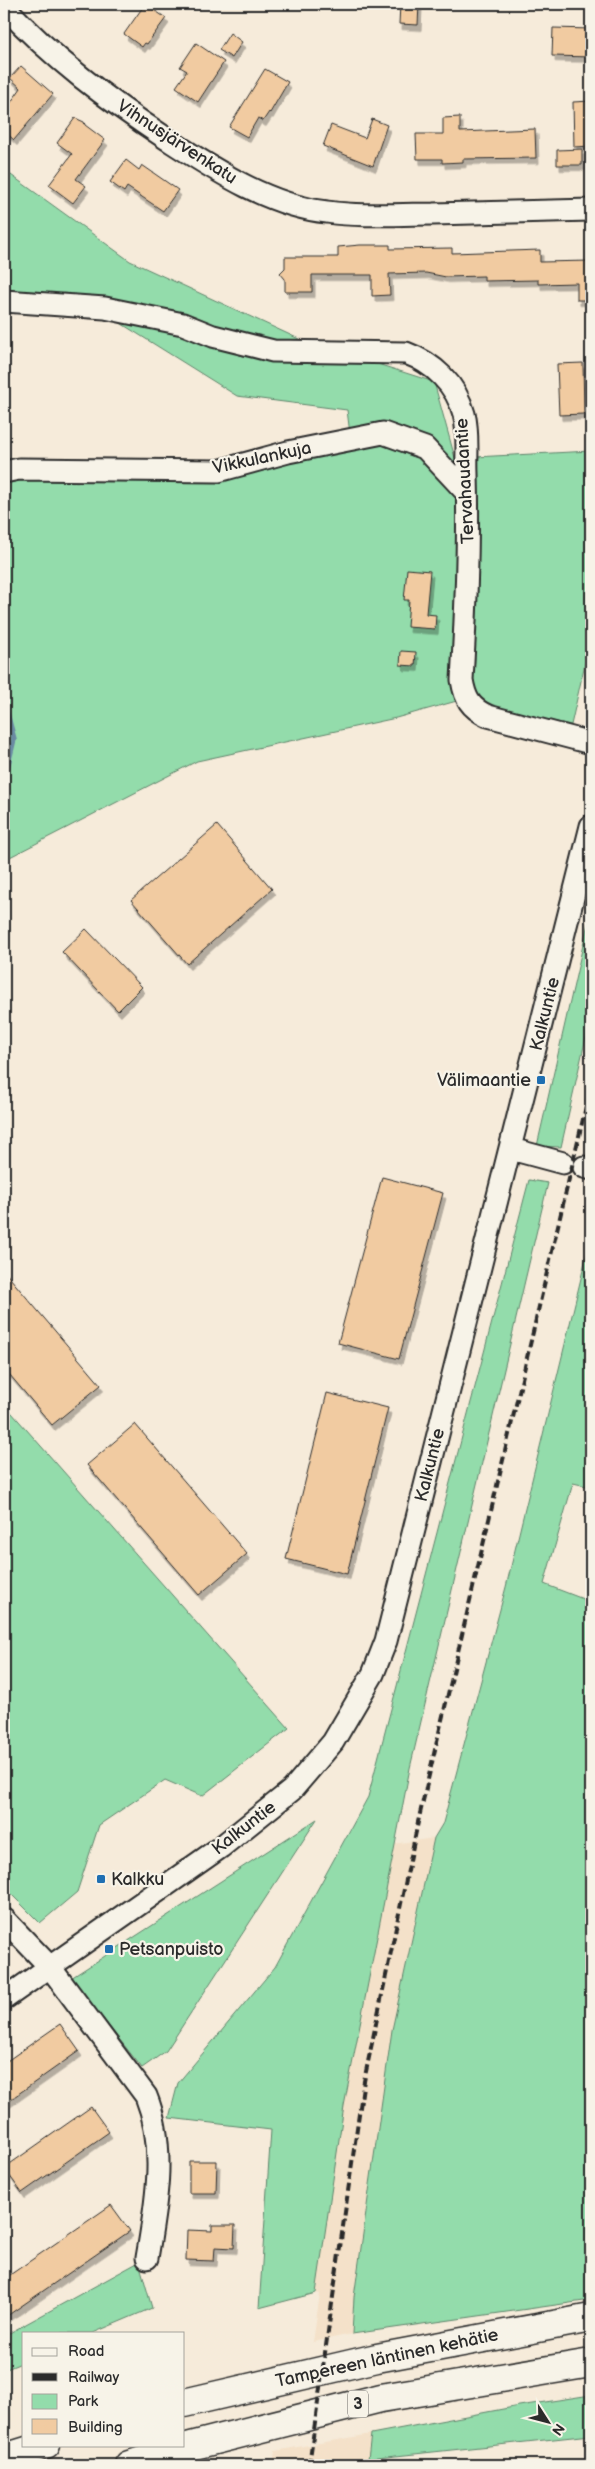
<svg xmlns="http://www.w3.org/2000/svg" width="595" height="2469" font-family="'Balsamiq Sans',sans-serif">
<style>
.built{fill:#f4e1c9}
.green{fill:#93dcab;stroke:#5f846b}
.lines{fill:none;stroke-linecap:round;stroke-linejoin:round}
.stream{stroke:#6a8aa2;stroke-width:5.5}
.building{fill:#f1cba1;stroke:#2b2b2b;filter:url(#shadow)}
.minor-casing{stroke:#2b2b2b;stroke-width:25}
.highway-casing{stroke:#2b2b2b;stroke-width:31}
.minor{stroke:#f7f3e8;stroke-width:21}
.highway{stroke:#f7f3e8;stroke-width:28}
.rail{stroke:#2b2b2b;stroke-width:4;stroke-dasharray:8 4;stroke-linecap:butt}
.poi-dot{fill:#1f6fb2;stroke:#f7f3e8;stroke-width:2}
.labels{text-anchor:middle;dominant-baseline:central;stroke-width:4.5;stroke-linejoin:round;paint-order:stroke}
.shield{fill:#f7f3e8;stroke:#686764;stroke-width:1}
.shield-label{font-size:16px;font-weight:bold;fill:#2b2b2b}
.street-label{font-size:18px;fill:#2b2b2b;stroke:#f7f3e8}
.poi-label{font-size:18px;fill:#2b2b2b;stroke:#f7f3e8;text-anchor:start}
</style>
<defs>
<filter id="shadow"><feDropShadow dx="3" dy="5.5" stdDeviation="0" flood-color="#0004"/></filter>
</defs>
<rect width="100%" height="100%" fill="#f6ebda"/>
<filter id="ink" filterUnits="userSpaceOnUse"><feTurbulence type="fractalNoise" baseFrequency=".02" numOctaves="2"/><feDisplacementMap in="SourceGraphic" scale="10" xChannelSelector="R" yChannelSelector="G"/><feConvolveMatrix kernelMatrix="1 2 1 2 8 2 1 2 1" color-interpolation-filters="sRGB"/></filter>
<g filter="url(#ink)">
<path class="built" d="M434 1838 392 2030 354 2297 352 2334 313 2342 320 2294 316 2293 324 2227 359 1849Z
M371 2434 368 2465H273L275 2451Z"/>
<path class="green" d="M4 170 130 261 299 339 434 382 455 458 591 451V637L571 725 485 707 471 697 396 718 197 761 4 860V478L219 475 351 442 347 410 237 396 82 299 4 290Z
M591 910V1015L561 1147 537 1146Z
M529 1180 548 1183 410 1768 344 2106 316 2293 259 2308 271 2130 169 2118 178 2083 275 1967 368 1797Z
M591 1237V1487L573 1483 544 1584 591 1602V2300L352 2334 354 2297 392 2030 434 1838 443 1823 506 1587Z
M4 1404 289 1728 202 1796 165 1780 99 1825 77 1892 40 1923 4 1887Z
M317 1819 166 2051 142 2068 71 1978Z
M139 2262 152 2308 93 2333H24V2362L4 2370V2336Z
M591 2395V2435L368 2459 371 2434 519 2406Z"/>
<g class="lines">
<path class="stream" d="M4 703 14 739 4 780"/>
</g>
<path class="building" d="M145 4 166 18 147 44 145 43 142 47 124 34Z
M400 4H419L418 25 399 24Z
M553 28 591 29V57L552 56Z
M230 33 242 42 232 58 219 50Z
M196 43 224 62 198 102 176 87 187 71 180 67Z
M21 66 53 94 14 140 4 131V112L21 88 10 78Z
M265 69 288 82 270 113 269 112 263 121 258 118 247 137 229 127Z
M591 101V146L574 147 573 102Z
M460 117V132L535 129 536 158 463 159V162L442 163V159H417L416 134H443V118Z
M75 118 84 122 85 125 105 140 76 179 86 186 73 203 49 185 72 154 57 143Z
M372 119 387 125 373 166 323 146 331 125 365 138Z
M582 149V165H557V150Z
M126 160 139 170 142 165 178 190 163 211 127 187 124 192 110 182Z
M360 245H390V249L452 248V253L540 250V262L591 261V300H577V283L538 284V280L484 281V276L446 277 426 273 389 274 390 295 372 296V275H312V292H285V279L280 273 285 268V257H338V247Z
M583 363 584 414 559 415 557 364Z
M407 569 430 571 426 614 436 615 435 629 407 627 409 600H404Z
M401 651 416 652 415 666 400 665Z
M217 825 272 889 187 964 131 900Z
M86 929 142 987 118 1011 62 952Z
M382 1177 443 1193 399 1359 338 1343Z
M4 1271 101 1385 52 1425 4 1368Z
M327 1393 388 1408 347 1574 286 1559Z
M135 1424 247 1554 199 1595 87 1465Z
M60 2024 79 2051 4 2104V2063Z
M91 2107 109 2132 22 2193 4 2168Z
M189 2161H217L216 2193H189Z
M111 2205 130 2231 4 2318V2279Z
M212 2225H235L234 2248 215 2247 214 2261 186 2260 187 2230 212 2231Z"/>
<g class="lines">
<g class="minor-casing">
<path id="minor" d="M4 6C52 58 108 100 167 139 215 170 269 206 327 212 362 217 397 214 433 214 486 213 538 211 591 210
M4 301 105 308 183 324 213 336 273 351 406 353C433 363 456 384 464 414 469 432 466 455 467 474 469 543 466 611 462 680 465 698 470 708 488 716L591 743
M4 472 19 469 218 471 288 452 383 433 425 448 467 493
M511 1149 563 1163
M584 1167 591 1169
M4 1919 50 1967 146 2096C167 2148 156 2204 147 2258
M4 1999 221 1847 292 1790 333 1742 373 1674 386 1641 591 826"/>
</g>
<g class="highway-casing">
<path id="highway" d="M184 2403 377 2358 591 2318
M4 2458 46 2445
M129 2465 183 2448 381 2398 591 2363"/>
</g>
<use href="#minor" class="minor"/>
<use href="#highway" class="highway"/>
<path class="rail" d="M309 2465 363 2086 418 1822 591 1085"/>
</g>
</g>
<g class="poi-dot">
<rect x="536" y="1075" width="10" height="10" rx="2.5"/>
<rect x="96" y="1874" width="10" height="10" rx="2.5"/>
<rect x="104" y="1944" width="10" height="10" rx="2.5"/>
</g>
<g class="labels">
<rect class="shield" x="348" y="2390.5" width="20" height="27" rx="4"/>
<g class="shield-label">
<text x="358" y="2404">3</text>
</g>
<g class="street-label">
<text transform="translate(177 142) rotate(33)">Vihnusjärvenkatu</text>
<text transform="translate(262 458) rotate(-12)">Vikkulankuja</text>
<text transform="translate(465 481) rotate(-93)">Tervahaudantie</text>
<text transform="translate(545 1014) rotate(-76)">Kalkuntie</text>
<text transform="translate(430 1465) rotate(-76)">Kalkuntie</text>
<text transform="translate(244 1828) rotate(-38)">Kalkuntie</text>
<text transform="translate(387 2358) rotate(-12)">Tampereen läntinen kehätie</text>
</g>
<g class="poi-label">
<text x="531" y="1080" text-anchor="end">Välimaantie</text>
<text x="111" y="1879">Kalkku</text>
<text x="119" y="1949">Petsanpuisto</text>
</g>
</g>
<rect width="595" height="2469" fill="none" stroke="#f7f3e8" stroke-width="20"/>
<rect x="10" y="10" width="575" height="2449" fill="none" stroke="#2b2b2b" stroke-width="2" filter="url(#ink)"/>
<rect x="22" y="2332" width="162" height="115" fill="#f7f3e8" stroke="#a5a39c"/>
<rect x="32" y="2348" width="25" height="8" fill="#f7f3e8" stroke="#a5a39c"/>
<text x="68" y="2356" font-size="15" fill="#2b2b2b">Road</text>
<rect x="32" y="2373" width="25" height="8" fill="#2b2b2b" stroke="#a5a39c"/>
<text x="68" y="2382" font-size="15" fill="#2b2b2b">Railway</text>
<rect x="32" y="2394" width="25" height="15" fill="#93dcab" stroke="#a5a39c"/>
<text x="68" y="2406" font-size="15" fill="#2b2b2b">Park</text>
<rect x="32" y="2419" width="25" height="15" fill="#f1cba1" stroke="#a5a39c"/>
<text x="68" y="2432" font-size="15" fill="#2b2b2b">Building</text>
<g transform="translate(548 2422) rotate(126)" stroke="#f7f3e8" stroke-width="4" paint-order="stroke">
<path d="M0-4L9 19L0 12L-9 19Z" fill="#2b2b2b"/>
<text y="-8" font-size="14" font-weight="bold" text-anchor="middle" fill="#2b2b2b">N</text>
</g>
</svg>
